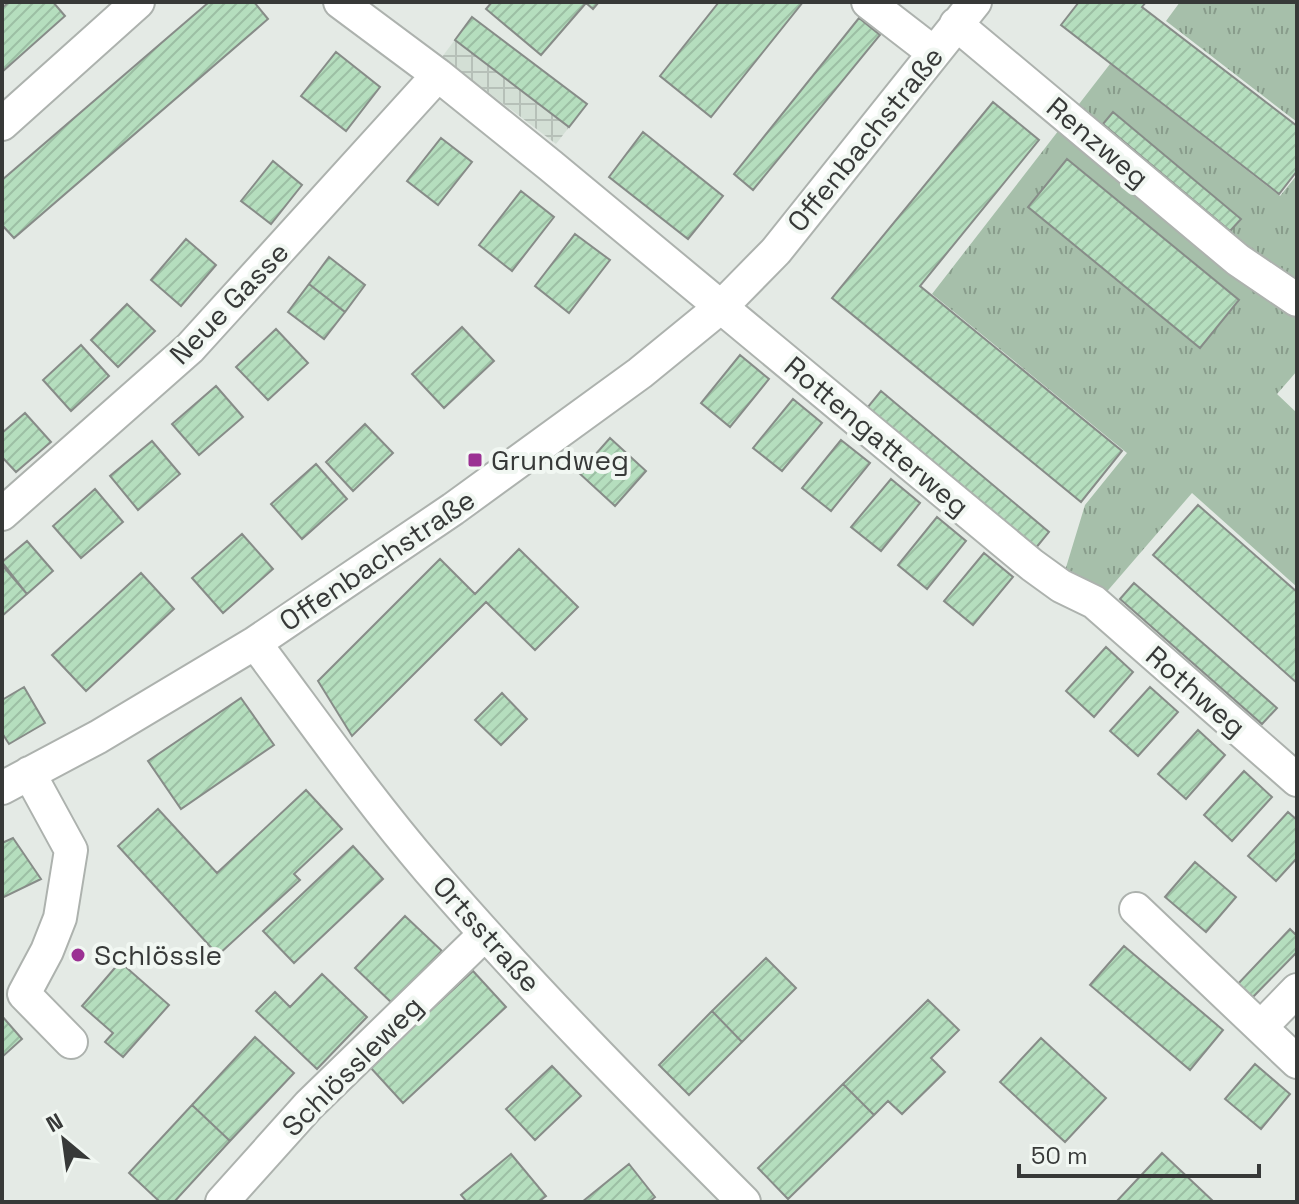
<svg xmlns="http://www.w3.org/2000/svg" width="1299" height="1204" font-family="'Space Grotesk',sans-serif">
<style>
.industrial{fill:url(#industrial-grid)}
.grass{fill:url(#grass-tufts)}
.building{fill:url(#building-hatch);stroke:#878c88;stroke-width:2}
.lines{fill:none;stroke-linecap:round;stroke-linejoin:round}
.minor-casing{stroke:#adb2ae;stroke-width:36}
.minor{stroke:#fff;stroke-width:32}
.poi-dot{fill:#9b3193;stroke:#f1f7f2;stroke-width:3}
.labels{text-anchor:middle;dominant-baseline:central;stroke-width:8;stroke-linejoin:round;paint-order:stroke}
.street-label{font-size:28px;fill:#373938;stroke:#f1f7f2}
.poi-label{font-size:28px;fill:#373938;stroke:#f1f7f2;text-anchor:start}
</style>
<defs>
<pattern id="industrial-grid" width="8" height="8" patternUnits="userSpaceOnUse" patternTransform="scale(2)"><rect width="8" height="8" fill="#d3dfd5"/><path d="M0 4h8M4 0v8" fill="none" stroke="#b6c0b8"/></pattern>
<pattern id="grass-tufts" width="24" height="20" patternUnits="userSpaceOnUse" patternTransform="scale(2)"><rect width="24" height="20" fill="#a6bfaa"/><path d="M3 7l-1-3M5 7V3M7 7l1-3M15 17l-1-3M17 17v-4M19 17l1-3" fill="none" stroke="#889c8b"/></pattern>
<pattern id="building-hatch" width="6" height="6" patternUnits="userSpaceOnUse" patternTransform="scale(2)"><rect width="6" height="6" fill="#b5debe"/><path d="M-1 1l2-2M0 6l6-6M5 7l2-2" fill="none" stroke="#9cbfa4"/></pattern>
</defs>
<rect width="100%" height="100%" fill="#e4eae5"/>
<path class="industrial" d="M472 17 587 104 556 144 442 57Z"/>
<path class="grass" d="M1180 2H1297V122L1166 21Z
M1110 64 1280 196 1297 175V371L1277 394 1297 413V587L1192 493 1091 610 1064 574 1085 505 1127 453 932 294Z"/>
<path class="building" d="M9 2H53L65 16 2 72V8Z
M209 2H254L268 19 14 238 2 225V180Z
M492 2H599L593 9 586 3 541 55 486 9Z
M719 2H803L711 117 660 76Z
M1079 2H1146L1142 7 1297 126V171L1279 194 1061 25Z
M472 17 587 104 569 127 455 40Z
M859 18 880 35 753 190 734 174Z
M336 52 380 87 346 131 301 96Z
M993 102 1039 140 920 286 1122 451 1081 502 832 298Z
M1113 112 1241 219 1230 231 1103 124Z
M643 132 723 196 688 239 609 177Z
M441 138 472 162 438 205 407 181Z
M1067 159 1239 300 1200 348 1028 207Z
M273 161 302 185 271 224 241 201Z
M521 191 554 217 512 271 479 245Z
M575 234 610 260 569 313 535 286Z
M186 239 216 265 181 306 151 280Z
M329 257 365 285 345 312 309 284Z
M309 284 345 312 324 339 288 312Z
M127 304 155 331 118 367 91 340Z
M462 327 494 361 444 408 412 374Z
M276 329 308 363 268 400 236 367Z
M81 345 109 376 71 411 43 380Z
M740 355 769 379 730 427 701 403Z
M216 386 243 417 199 455 172 424Z
M881 391 1049 532 1035 549 867 408Z
M793 399 822 423 782 471 753 448Z
M25 413 51 442 16 472 2 457V433Z
M365 424 393 453 353 491 326 462Z
M610 438 646 471 615 506 579 473Z
M841 440 870 463 831 511 802 488Z
M152 441 180 474 138 510 110 476Z
M316 464 347 499 302 539 271 504Z
M891 479 920 503 881 551 851 527Z
M95 489 123 522 81 558 53 526Z
M1198 505 1297 592V683L1153 555Z
M937 517 966 541 927 589 898 565Z
M242 534 273 569 223 613 192 578Z
M27 541 53 571 27 594 2 562Z
M519 549 578 607 535 650 486 602 352 736 318 681 440 559 475 594Z
M984 553 1013 577 973 625 944 601Z
M2 565 27 594 2 616Z
M141 573 174 609 86 691 52 655Z
M1134 583 1277 708 1262 724 1120 599Z
M1106 647 1133 672 1094 717 1066 691Z
M24 687 45 723 9 744 2 733V700Z
M1150 687 1178 712 1138 756 1110 731Z
M502 693 527 719 501 745 475 720Z
M241 698 274 745 181 809 148 761Z
M1198 730 1225 755 1186 799 1158 774Z
M1244 771 1272 797 1232 841 1204 815Z
M306 790 342 829 294 874 300 880 218 955 118 846 158 809 217 873Z
M1288 812 1297 820V858L1276 881 1248 856Z
M13 838 41 879 2 898V843Z
M353 846 383 879 294 963 263 931Z
M1195 862 1236 897 1206 932 1165 897Z
M405 916 442 951 392 1003 355 968Z
M1290 929 1297 936V952L1250 1000 1236 986Z
M1124 946 1223 1030 1190 1070 1090 985Z
M766 958 796 988 742 1042 712 1011Z
M120 962 169 1005 123 1057 105 1042 113 1033 82 1006Z
M473 971 506 1007 403 1103 370 1067Z
M322 974 367 1017 317 1069 256 1011 275 992 290 1007Z
M928 1000 959 1030 931 1058 945 1072 902 1114 888 1101 874 1115 843 1084Z
M712 1011 742 1042 689 1095 659 1065Z
M2 1016 22 1039 2 1057Z
M255 1037 294 1073 230 1141 192 1105Z
M1041 1038 1106 1098 1065 1142 1000 1082Z
M1255 1064 1290 1094 1261 1129 1225 1099Z
M552 1066 581 1096 535 1140 506 1109Z
M843 1084 874 1115 788 1199 758 1168Z
M192 1105 230 1141 174 1202H160L129 1173Z
M1162 1153 1214 1202H1116Z
M511 1154 546 1196 538 1202H467L461 1195Z
M629 1164 655 1197 649 1202H582Z"/>
<g class="lines">
<g class="minor-casing">
<path id="minor" d="M340 2 438 75 551 166 1032 565 1061 586 1094 602 1297 780
M868 2 934 53
M956 24 1238 260 1297 300
M2 124 138 2
M2 514 190 348 438 75
M255 643C312 719 367 798 429 870 529 986 636 1094 744 1202
M29 773 71 850 60 918 47 951 24 994 71 1042
M2 788 98 737 255 643 453 509 640 373 722 306 776 251 975 2
M1136 909 1297 1062
M1261 1027 1297 990
M222 1202 309 1105 485 934"/>
</g>
<use href="#minor" class="minor"/>
</g>
<g class="poi-dot">
<rect x="467" y="452" width="16" height="16" rx="4"/>
<circle cx="78" cy="955" r="8"/>
</g>
<g class="labels">
<g class="street-label">
<text transform="translate(865 139) rotate(-51)">Offenbachstraße</text>
<text transform="translate(1098 142) rotate(40)">Renzweg</text>
<text transform="translate(229 303) rotate(-46)">Neue Gasse</text>
<text transform="translate(877 436) rotate(40)">Rottengatterweg</text>
<text transform="translate(377 560) rotate(-34)">Offenbachstraße</text>
<text transform="translate(1196 691) rotate(41)">Rothweg</text>
<text transform="translate(487 934) rotate(48)">Ortsstraße</text>
<text transform="translate(352 1066) rotate(-45)">Schlössleweg</text>
</g>
<g class="poi-label">
<text x="491" y="460">Grundweg</text>
<text x="94" y="955">Schlössle</text>
</g>
</g>
<rect width="1299" height="1204" fill="none" stroke="#373938" stroke-width="8"/>
<g transform="translate(64 1140) rotate(331)" stroke="#f1f7f2" stroke-width="6" paint-order="stroke">
<path d="M0-6L14 30L0 20L-14 30Z" fill="#373938"/>
<text y="-12" font-size="22" font-weight="bold" text-anchor="middle" fill="#373938">N</text>
</g>
<path d="M1019 1164v12h240v-12" fill="none" stroke="#373938" stroke-width="4"/>
<text x="1031" y="1164" font-size="24" fill="#373938" stroke="#f1f7f2" stroke-width="6" paint-order="stroke">50 m</text>
</svg>
